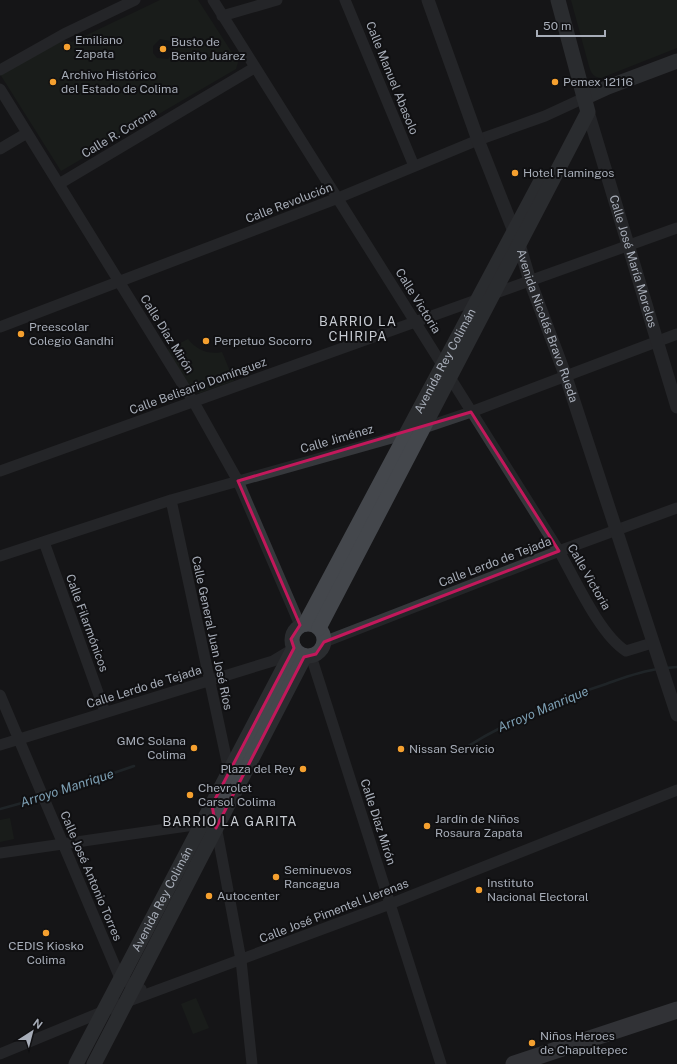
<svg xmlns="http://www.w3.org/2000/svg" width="677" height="1064" font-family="'Public Sans',sans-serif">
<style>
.green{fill:#1d251d;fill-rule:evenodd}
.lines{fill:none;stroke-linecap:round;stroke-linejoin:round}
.stream{stroke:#2b363b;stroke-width:2.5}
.minor{stroke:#36383c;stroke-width:11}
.tertiary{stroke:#36383c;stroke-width:13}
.secondary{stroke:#44474c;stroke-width:15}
.primary{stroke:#52555b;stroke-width:17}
.marked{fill:none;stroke:#c2185b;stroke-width:3;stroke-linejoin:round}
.poi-dot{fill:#f5a02f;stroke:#101012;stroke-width:1.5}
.labels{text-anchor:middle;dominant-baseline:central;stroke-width:4;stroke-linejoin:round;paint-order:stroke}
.poi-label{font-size:12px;fill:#a7adb8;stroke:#101012;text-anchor:start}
.street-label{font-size:12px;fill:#a7adb8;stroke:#101012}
.neighbourhood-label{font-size:13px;letter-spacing:1px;fill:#c8ccd3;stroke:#101012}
.water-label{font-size:13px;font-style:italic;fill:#7d9fb3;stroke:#101012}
</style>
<rect width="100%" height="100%" fill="#151517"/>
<path class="green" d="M160 0H198L238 62 236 69 61 171 0 74 63 40 72 42ZM160 39 170 41C175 48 174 54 168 59L157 58 153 53V46Z
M571 0H677V48L601 78C593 77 591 73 589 66Z
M188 339C197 350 208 355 222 352L234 381 200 393 193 391 167 350Z
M10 818 14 839 0 842V820Z
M196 998 209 1028 193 1034 181 1004Z"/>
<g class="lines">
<path class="stream" d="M666 668 677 667
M460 751C506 722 555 700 606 684 623 678 640 671 659 669
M47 796 134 766
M0 809 40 798"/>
<path class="minor" d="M213 0 559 551C575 579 600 635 626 651L652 643
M345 0 414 166
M222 16 277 0
M0 70 64 34 135 0
M0 89 196 406 238 481 300 625
M0 149 27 133
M59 184 254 68
M0 327 338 198 478 140 545 116 584 98
M0 471 677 228
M171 500 229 771
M44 542 105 712
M0 556 171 500 406 434 471 412 677 334
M324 642 559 551 677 508
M311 656 441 1064
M0 695 120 978 141 989
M0 745 273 661 293 649
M216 826 241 960 252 1064
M0 853 201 824 207 826
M0 1054 126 1002 390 904 677 790"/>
<g class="tertiary">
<path id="s1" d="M428 0 478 140 519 244 530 281 566 377 677 715"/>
<path id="s2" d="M588 112 677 407"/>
</g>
<g class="secondary">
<path d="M584 98 608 87 677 61"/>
<circle cx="308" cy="640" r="16"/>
<path id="s3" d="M305 624 543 177"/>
<path d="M319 628 588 112 558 0"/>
<path id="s4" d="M76 1064 294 648"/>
<path d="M94 1064 305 656"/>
</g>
<path class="primary" d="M514 1064 677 1010"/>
</g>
<path d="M0 0H677V1064H0ZM471 412 559 551 324 642 316 654 304 657 216 828 212 805 294 648 291 639 300 625 238 481Z" fill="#151517" fill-opacity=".55" fill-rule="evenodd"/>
<path class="marked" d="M471 412 559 551 324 642 316 654 304 657 216 828 212 805 294 648 291 639 300 625 238 481Z"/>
<g class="poi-dot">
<circle cx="67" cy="47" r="4"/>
<circle cx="163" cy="49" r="4"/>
<circle cx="53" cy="82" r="4"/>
<circle cx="555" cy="82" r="4"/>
<circle cx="515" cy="173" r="4"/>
<circle cx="21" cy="334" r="4"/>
<circle cx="206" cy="341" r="4"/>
<circle cx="194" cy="748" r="4"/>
<circle cx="401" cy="749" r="4"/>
<circle cx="303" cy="769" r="4"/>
<circle cx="190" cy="795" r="4"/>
<circle cx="427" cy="826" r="4"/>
<circle cx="276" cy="877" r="4"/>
<circle cx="479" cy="890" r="4"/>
<circle cx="209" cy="896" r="4"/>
<circle cx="46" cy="933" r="4"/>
<circle cx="532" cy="1043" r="4"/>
</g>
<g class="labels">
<g class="poi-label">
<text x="75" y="40">Emiliano<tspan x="75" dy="14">Zapata</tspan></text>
<text x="171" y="42">Busto de<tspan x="171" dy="14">Benito Juárez</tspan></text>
<text x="61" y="75">Archivo Histórico<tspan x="61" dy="14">del Estado de Colima</tspan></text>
<text x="563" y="82">Pemex 12116</text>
<text x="523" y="173">Hotel Flamingos</text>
<text x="29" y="327">Preescolar<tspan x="29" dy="14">Colegio Gandhi</tspan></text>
<text x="214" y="341">Perpetuo Socorro</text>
<text x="186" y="741" text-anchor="end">GMC Solana<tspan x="186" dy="14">Colima</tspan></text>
<text x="409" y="749">Nissan Servicio</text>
<text x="295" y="769" text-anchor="end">Plaza del Rey</text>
<text x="198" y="788">Chevrolet<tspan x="198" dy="14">Carsol Colima</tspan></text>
<text x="435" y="819">Jardín de Niños<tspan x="435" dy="14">Rosaura Zapata</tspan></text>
<text x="284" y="870">Seminuevos<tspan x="284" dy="14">Rancagua</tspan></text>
<text x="487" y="883">Instituto<tspan x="487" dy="14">Nacional Electoral</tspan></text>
<text x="217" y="896">Autocenter</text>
<text x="46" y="946" text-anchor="middle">CEDIS Kiosko<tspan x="46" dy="14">Colima</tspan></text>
<text x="540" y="1036">Niños Heroes<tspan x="540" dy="14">de Chapultepec</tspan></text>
</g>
<g class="street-label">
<text transform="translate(392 78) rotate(68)">Calle Manuel Abasolo</text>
<text transform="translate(119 133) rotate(-31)">Calle R. Corona</text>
<text transform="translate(289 203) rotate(-21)">Calle Revolución</text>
<text stroke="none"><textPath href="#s2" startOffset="156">Calle José María Morelos</textPath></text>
<text transform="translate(418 301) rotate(58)">Calle Victoria</text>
<text stroke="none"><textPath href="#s1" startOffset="347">Avenida Nicolás Bravo Rueda</textPath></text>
<text transform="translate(167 334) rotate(58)">Calle Díaz Mirón</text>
<text stroke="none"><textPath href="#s3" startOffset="298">Avenida Rey Colimán</textPath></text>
<text transform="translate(198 386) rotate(-20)">Calle Belisario Domínguez</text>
<text transform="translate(337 439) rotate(-16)">Calle Jiménez</text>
<text transform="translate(495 562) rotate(-21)">Calle Lerdo de Tejada</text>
<text transform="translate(589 577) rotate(60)">Calle Victoria</text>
<text transform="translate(87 623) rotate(70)">Calle Filarmónicos</text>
<text transform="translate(212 633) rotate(78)">Calle General Juan José Ríos</text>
<text transform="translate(144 687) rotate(-17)">Calle Lerdo de Tejada</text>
<text transform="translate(378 822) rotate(72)">Calle Díaz Mirón</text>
<text transform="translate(91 876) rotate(67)">Calle José Antonio Torres</text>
<text stroke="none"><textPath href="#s4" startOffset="186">Avenida Rey Colimán</textPath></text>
<text transform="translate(334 911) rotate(-21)">Calle José Pimentel Llerenas</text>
</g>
<g class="neighbourhood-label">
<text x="358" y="321">BARRIO LA<tspan x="358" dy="15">CHIRIPA</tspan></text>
<text x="230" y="821">BARRIO LA GARITA</text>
</g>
<g class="water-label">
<text transform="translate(543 709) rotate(-23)">Arroyo Manrique</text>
<text transform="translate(67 788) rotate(-18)">Arroyo Manrique</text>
</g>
</g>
<g transform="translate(32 1032) rotate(36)" stroke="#101012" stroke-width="3" paint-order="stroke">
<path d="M0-3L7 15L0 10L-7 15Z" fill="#a7adb8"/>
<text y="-6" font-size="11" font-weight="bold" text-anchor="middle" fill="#a7adb8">N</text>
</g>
<path d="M537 30v6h68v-6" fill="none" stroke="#a7adb8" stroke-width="2"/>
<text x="543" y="30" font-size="12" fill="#a7adb8" stroke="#101012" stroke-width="3" paint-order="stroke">50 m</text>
</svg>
